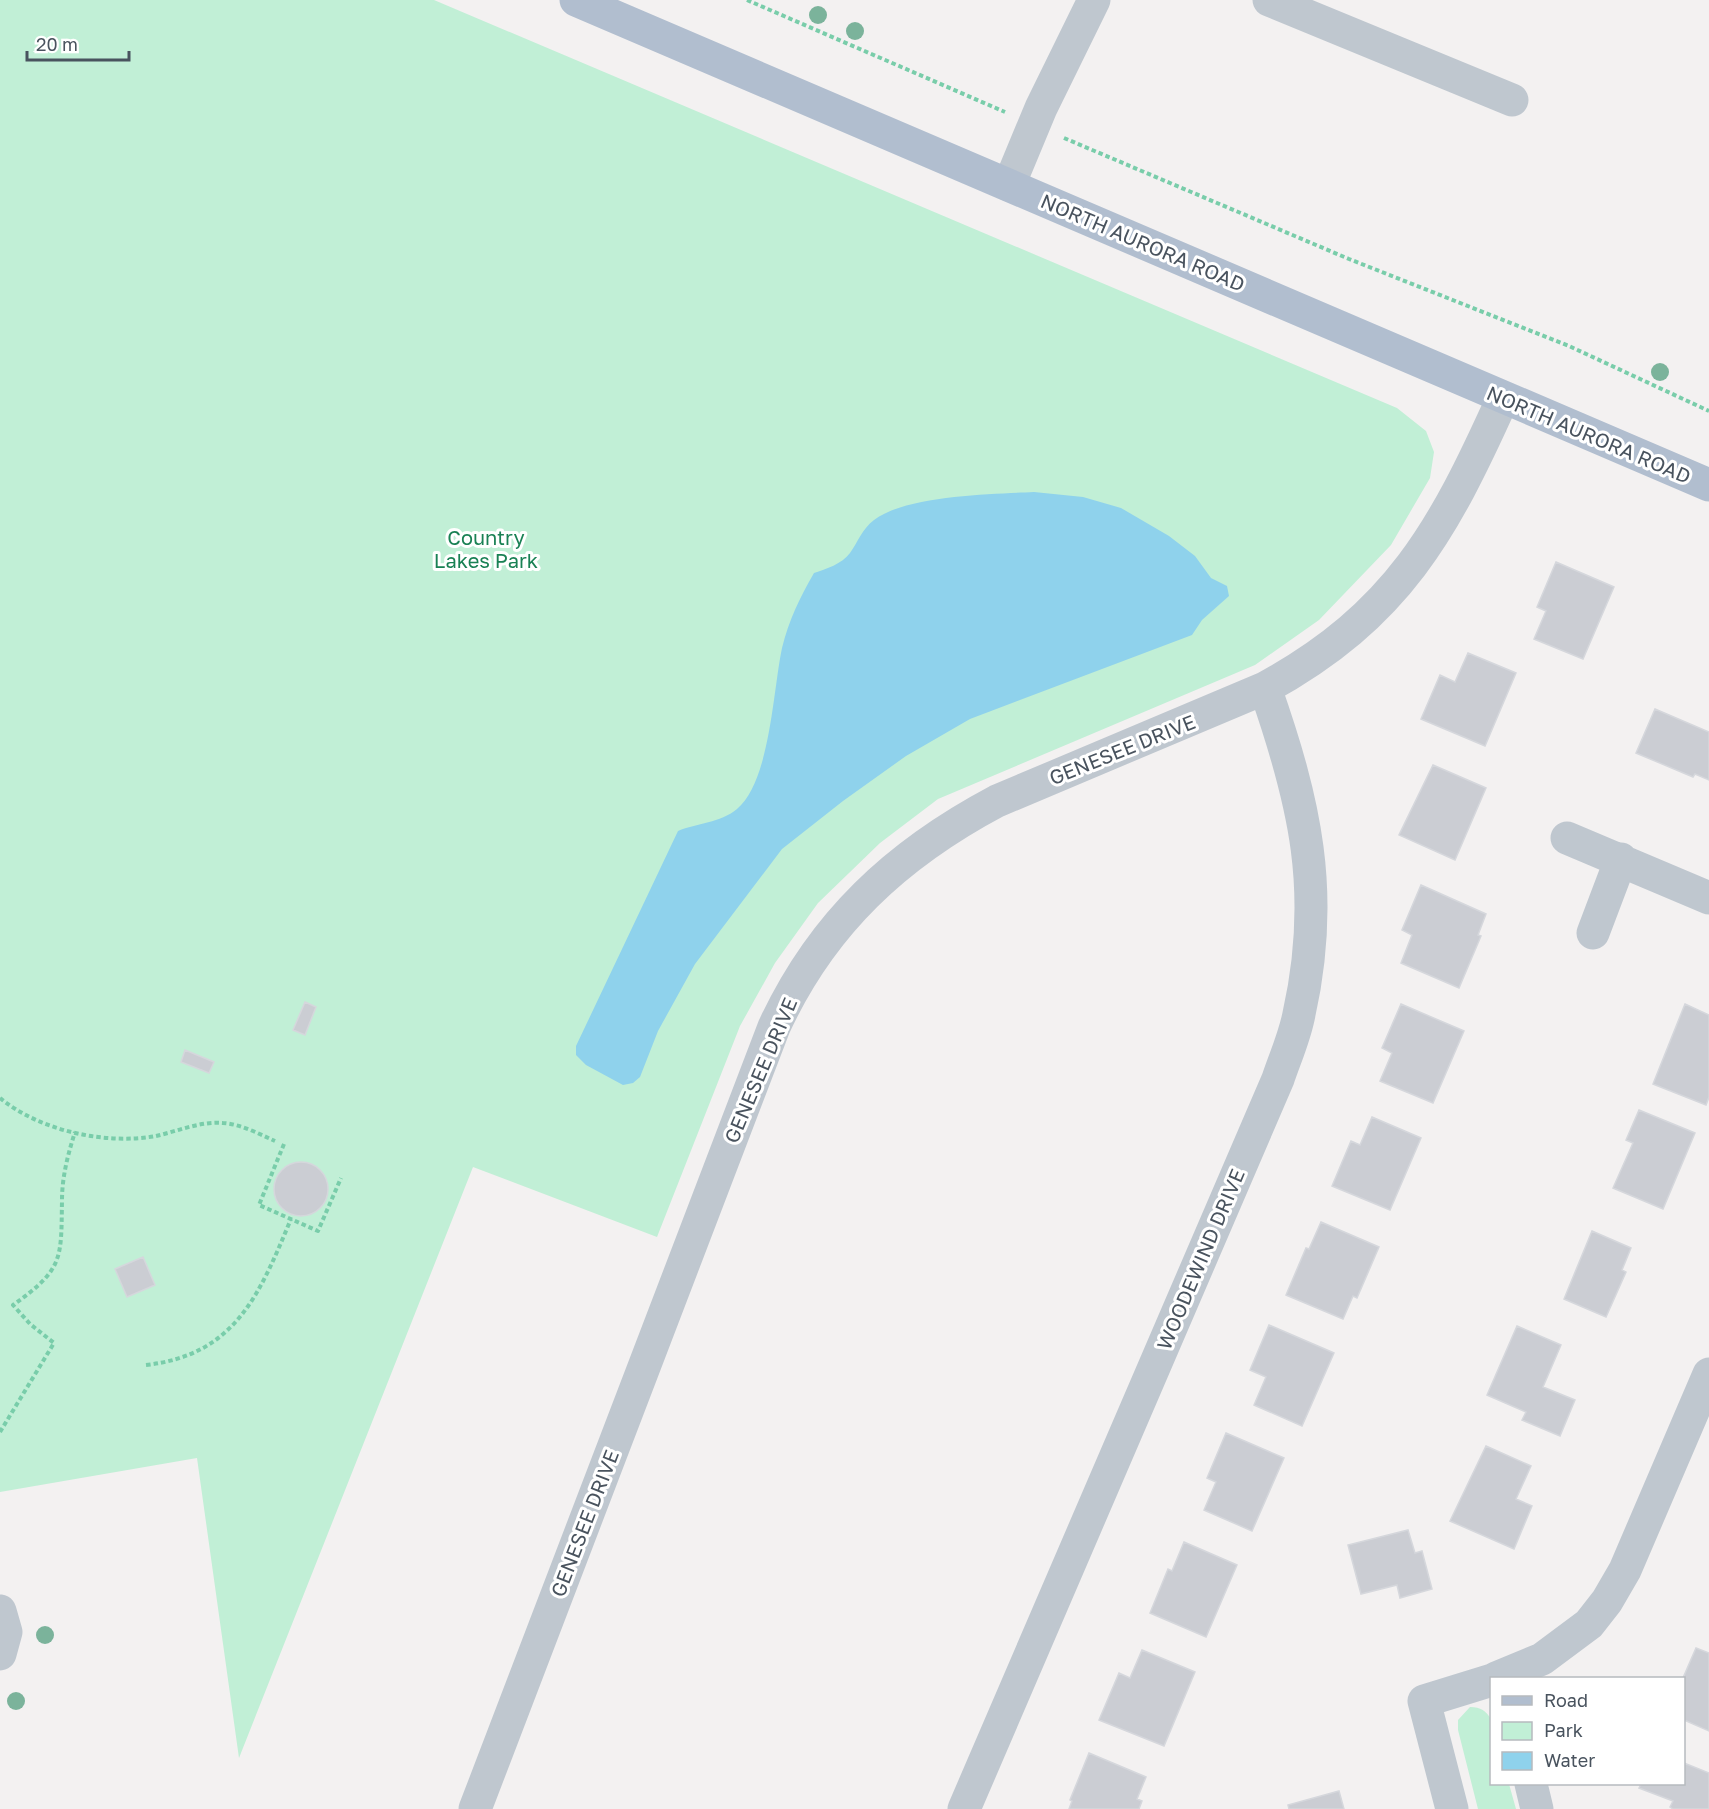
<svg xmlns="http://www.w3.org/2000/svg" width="1709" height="1809" font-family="'Golos Text',sans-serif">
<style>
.green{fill:#c1efd6}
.water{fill:#8fd2ec}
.building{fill:#cbcdd3;stroke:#d5d7dc;stroke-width:1.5}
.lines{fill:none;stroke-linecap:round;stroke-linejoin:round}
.path{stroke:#79cdaa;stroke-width:4;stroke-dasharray:4.5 3;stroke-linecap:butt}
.minor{stroke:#bfc7cf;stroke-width:33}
.major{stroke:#b1becf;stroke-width:33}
.tree{fill:#7bb39b}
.labels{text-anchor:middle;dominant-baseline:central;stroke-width:6;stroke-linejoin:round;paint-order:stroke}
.street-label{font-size:20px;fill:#49535e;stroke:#fff}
.park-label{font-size:20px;fill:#198154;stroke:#fff}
</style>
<rect width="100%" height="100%" fill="#f3f1f1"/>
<path class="green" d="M0 0H434L1397 408 1426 431 1434 452 1430 478 1391 545 1319 620 1255 665 938 799 880 843 818 903 775 963 740 1026 657 1237 473 1167 239 1758 197 1458 0 1492Z
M1470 1707C1481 1707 1486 1711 1491 1719L1492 1784H1509L1516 1809H1478L1458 1730V1720Z"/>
<path class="water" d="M1034 492 1083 497 1121 508 1169 536 1195 556 1211 578 1227 586 1229 596 1202 620 1192 635 970 719 906 756 843 801 782 849 695 964 658 1031 640 1077 633 1083 623 1085 586 1065 576 1055V1046L678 831C697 823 720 823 737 809 770 782 773 690 782 648 789 620 800 597 814 573 826 569 842 564 850 553 858 542 862 529 874 520 907 495 992 494 1034 492Z"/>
<path class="building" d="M1556 562 1614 587 1583 659 1534 639 1546 611 1537 607Z
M1468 653 1516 673 1485 746 1421 719 1440 675 1455 682Z
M1655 709 1709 732V780L1695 774 1693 777 1636 753Z
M1433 765 1486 788 1455 860 1399 835Z
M1421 885 1486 914 1478 935 1481 936 1459 988 1401 963 1412 935 1402 930Z
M305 1002 316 1007 305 1035 293 1030Z
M1401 1004 1464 1031 1433 1103 1380 1081 1392 1053 1382 1048Z
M1685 1004 1709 1015V1097L1706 1105 1653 1084Z
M185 1050 214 1062 209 1073 181 1062Z
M1639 1110 1695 1133 1663 1209 1613 1188 1633 1143 1626 1140Z
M1372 1117 1421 1138 1390 1210 1332 1186 1351 1141 1360 1145Z
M274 1189a27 27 0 1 1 54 0a27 27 0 1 1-54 0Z
M1321 1222 1379 1247 1357 1298 1353 1296 1343 1319 1286 1295 1306 1248 1309 1249Z
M1592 1231 1631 1248 1622 1270 1626 1272 1606 1317 1564 1299Z
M143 1257 155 1285 127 1297 115 1269Z
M1269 1325 1334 1353 1302 1426 1254 1405 1266 1377 1250 1370Z
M1517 1326 1561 1345 1543 1387 1575 1400 1560 1436 1522 1420 1526 1412 1487 1395Z
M1226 1433 1284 1458 1252 1531 1204 1510 1216 1482 1207 1478Z
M1486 1446 1531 1466 1516 1499 1532 1506 1514 1549 1450 1521Z
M1408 1530 1415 1553 1422 1551 1432 1589 1400 1598 1397 1585 1361 1594 1348 1545Z
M1184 1542 1237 1565 1206 1637 1150 1613 1168 1569 1172 1571Z
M1696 1648 1709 1653V1731L1684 1720 1683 1678Z
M1142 1650 1195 1672 1164 1746 1099 1720 1119 1673 1130 1678Z
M1089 1753 1146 1777 1137 1799 1142 1801 1139 1809H1069L1072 1801 1070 1800Z
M1684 1763 1709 1773V1809H1673L1670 1807 1673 1801 1639 1788 1641 1784H1684Z
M1339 1791 1344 1809H1289L1288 1805Z"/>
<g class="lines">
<path class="path" d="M747 0 1005 112
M1064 138 1349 259 1569 346 1709 411
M0 1098C40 1131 106 1145 156 1136 178 1131 201 1121 223 1123 241 1124 259 1134 275 1141
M284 1144 259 1205 318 1231 341 1178
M146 1365C236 1355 260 1293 291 1219
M0 1432 54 1343 30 1324 13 1305C64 1269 61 1259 62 1200 62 1177 68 1154 75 1132"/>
<path class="minor" d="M1269 0 1512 100
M1009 185 1041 108 1094 0
M1567 838 1709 898
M1593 933 1621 859
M0 1611 6 1632 0 1654
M1496 1678 1542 1659 1589 1624 1607 1601 1625 1570 1709 1374
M1531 1784 1537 1809
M475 1809 774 1027C822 923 897 854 997 801L1265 688C1398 615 1443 531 1503 398
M964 1809 1278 1079C1285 1058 1295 1036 1299 1014 1326 893 1305 802 1265 688
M1452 1809 1424 1701 1492 1680"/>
<path class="major" d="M576 0 1709 485"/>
</g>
<g class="tree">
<circle cx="818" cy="15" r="9"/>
<circle cx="855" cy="31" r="9"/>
<circle cx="1660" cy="372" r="9"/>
<circle cx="45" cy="1635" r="9"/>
<circle cx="16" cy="1701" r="9"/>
</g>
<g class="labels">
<g class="street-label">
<text transform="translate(1143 242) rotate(23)">NORTH AURORA ROAD</text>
<text transform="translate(1589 434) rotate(23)">NORTH AURORA ROAD</text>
<text transform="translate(1122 749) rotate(-22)">GENESEE DRIVE</text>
<text transform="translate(760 1070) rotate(-67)">GENESEE DRIVE</text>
<text transform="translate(1200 1259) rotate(-67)">WOODEWIND DRIVE</text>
<text transform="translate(584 1523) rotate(-69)">GENESEE DRIVE</text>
</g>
<g class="park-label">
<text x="486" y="537">Country<tspan x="486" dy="23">Lakes Park</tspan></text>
</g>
</g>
<rect x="1490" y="1677" width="195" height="108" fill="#ffffff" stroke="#b6babf" stroke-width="1.5"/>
<rect x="1502" y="1696" width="30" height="9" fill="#b1becf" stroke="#b6babf" stroke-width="1.5"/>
<text x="1544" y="1707" font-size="18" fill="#49535e">Road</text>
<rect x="1502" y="1722" width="30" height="18" fill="#c1efd6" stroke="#b6babf" stroke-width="1.5"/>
<text x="1544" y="1737" font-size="18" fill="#49535e">Park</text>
<rect x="1502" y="1752" width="30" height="18" fill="#8fd2ec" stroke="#b6babf" stroke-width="1.5"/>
<text x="1544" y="1767" font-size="18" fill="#49535e">Water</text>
<path d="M27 51v9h102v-9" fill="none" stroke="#49535e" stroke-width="3"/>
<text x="36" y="51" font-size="18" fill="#49535e" stroke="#ffffff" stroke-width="4.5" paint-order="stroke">20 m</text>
</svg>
